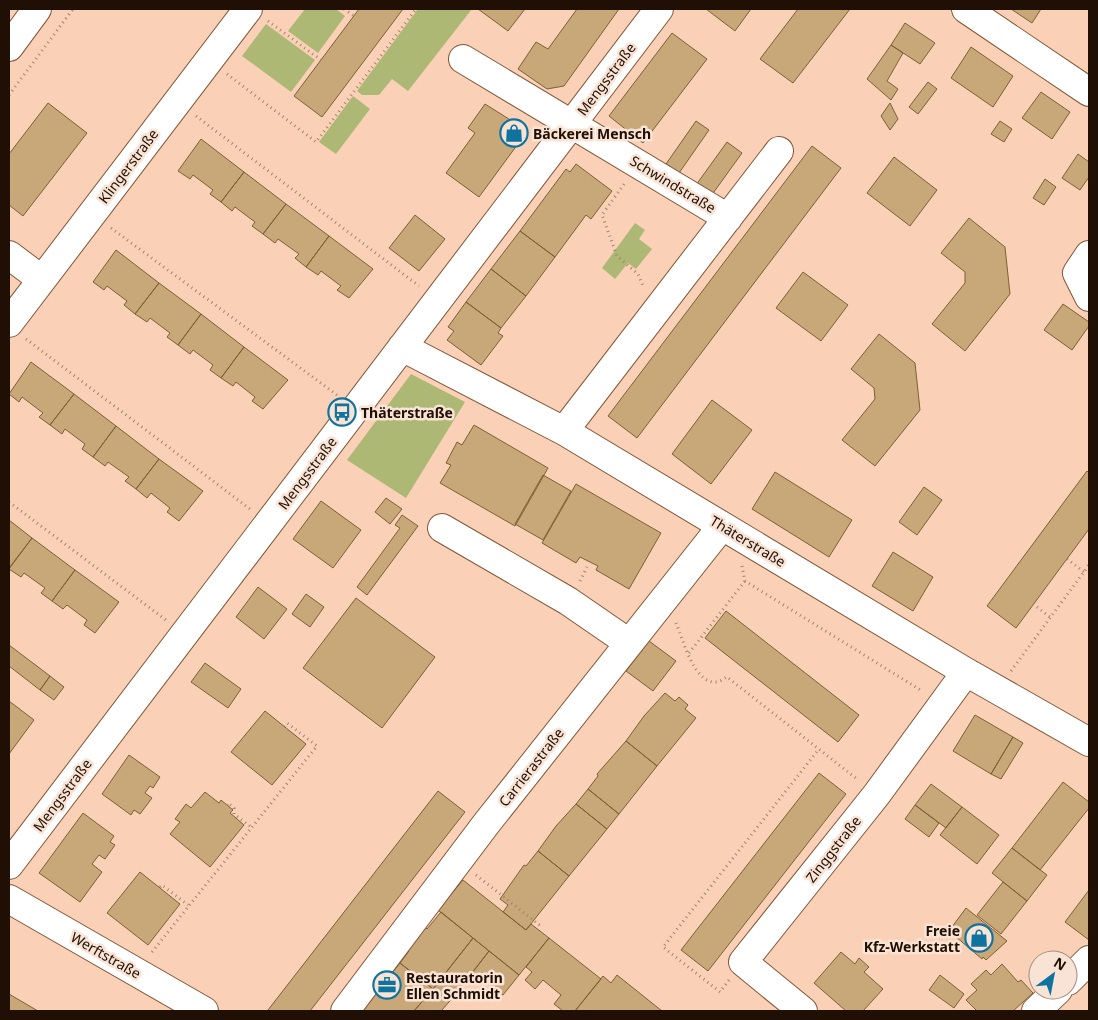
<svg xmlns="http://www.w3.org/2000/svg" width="1098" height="1020" font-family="'Noto Sans',sans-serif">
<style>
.green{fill:#adb874}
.building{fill:#c8a778;stroke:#7e6033}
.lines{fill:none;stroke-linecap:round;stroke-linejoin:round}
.minor-casing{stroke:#815637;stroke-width:30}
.path{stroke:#a3836f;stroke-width:3;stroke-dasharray:1 4;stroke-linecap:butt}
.minor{stroke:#fff;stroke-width:28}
.labels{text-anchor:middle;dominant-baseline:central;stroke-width:5;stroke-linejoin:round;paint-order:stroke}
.street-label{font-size:14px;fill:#200f04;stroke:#f8e3d5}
.poi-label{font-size:14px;font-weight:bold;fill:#200f04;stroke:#f8e3d5;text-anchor:start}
</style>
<rect width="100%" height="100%" fill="#fad1b6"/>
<path class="green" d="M305 9H336L345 16 318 53 288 31Z
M418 9H472L408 91 392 79 379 95H362L357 91Z
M266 24 315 60 291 92 242 56Z
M353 96 370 109 336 154 319 142Z
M635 223 645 230 639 239 652 249 636 269 628 263 615 279 602 268Z
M411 374 465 402 406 498 347 460Z"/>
<path class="building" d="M359 9H403L322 117 294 96Z
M478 9H525L508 31Z
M577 9H619L564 86 547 89 518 69 536 42 548 49Z
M706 9H751L735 31Z
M798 9H850L793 83 760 59Z
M1011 9H1041L1032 23Z
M905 23 935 43 920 64 891 45Z
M672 33 707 59 643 143 609 116Z
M891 45 903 53 887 81 898 89 891 100 867 79Z
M971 47 1013 76 993 107 951 78Z
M928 82 937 89 918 114 909 107Z
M1041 92 1070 112 1052 139 1022 118Z
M48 103 87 133 23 216 9 205V154Z
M890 103 898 119 890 130 881 116Z
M485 104 520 126 523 137 479 197 446 173 475 133 468 128Z
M696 121 709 130 679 173 666 164Z
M1000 121 1012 129 1004 142 991 134Z
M201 139 244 172 221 202 210 194 213 190 193 175 190 179 178 171Z
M727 142 742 153 711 196 696 185Z
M812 146 841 168 637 438 608 416Z
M1078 154 1089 162V177L1080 190 1062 178Z
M894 157 937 190 910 226 867 193Z
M576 164 612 191 591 219 586 215 555 257 520 231 566 169 570 172Z
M244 172 286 204 263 234 252 226 255 222 235 207 232 211 221 202Z
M1045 179 1056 187 1044 205 1033 198Z
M286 204 329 236 306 267 295 258 299 254 278 239 275 243 263 234Z
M415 215 445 239 419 271 389 248Z
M969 218 1005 247 1010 294 965 351 932 324 965 283V272L941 253Z
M520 231 555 257 526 296 491 269Z
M329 236 373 269 349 298 337 290 341 286 321 271 318 275 306 267Z
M116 250 159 283 135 314 124 305 127 301 107 286 104 290 93 282Z
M491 269 526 296 501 328 466 302Z
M803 272 848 305 821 341 776 308Z
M159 283 201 314 178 345 167 337 170 333 150 318 147 322 135 314Z
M466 302 501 328 498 333 503 336 481 365 447 340 454 331 448 327Z
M1063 304 1089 322V326L1072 350 1044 330Z
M201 314 244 347 221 378 210 370 213 365 193 350 190 354 178 345Z
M879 334 915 363 920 410 875 466 842 440 875 399 874 388 851 369Z
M244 347 288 380 263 409 252 401 255 397 236 382 233 386 221 378Z
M31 362 74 394 50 425 39 417 43 413 22 397 19 402 9 394Z
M74 394 116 426 93 457 82 449 85 444 65 429 62 434 50 425Z
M712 400 752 430 711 484 672 454Z
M474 425 548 468 515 526 440 483 451 465 446 463 457 442 462 445Z
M116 426 159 459 136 489 125 481 129 477 108 462 105 466 93 457Z
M159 459 203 491 179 521 167 512 170 508 151 493 147 498 136 489Z
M1087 471 1089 473V529L1016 628 987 606Z
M775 472 852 520 829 557 752 509Z
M543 475 571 491 543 540 515 524Z
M576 484 661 533 629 589 596 570 598 566 580 557 576 563 542 543Z
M924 487 942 500 917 535 899 522Z
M386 498 402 509 390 524 375 512Z
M321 501 361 530 333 568 293 539Z
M402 515 418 526 367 595 357 587 400 528 395 525Z
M9 520 32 538 9 568Z
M32 538 75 570 52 601 41 593 45 588 24 573 21 577 9 569Z
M893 552 933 577 913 611 872 586Z
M75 570 119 602 95 633 84 625 87 620 67 605 63 609 52 601Z
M258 587 287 609 264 639 236 617Z
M306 594 324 607 310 627 292 614Z
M356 598 435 657 382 728 303 668Z
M726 611 859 715 838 742 705 638Z
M649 641 676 661 653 691 626 671Z
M9 645 50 676 40 690 9 666Z
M205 663 241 689 228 708 191 682Z
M50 676 64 687 54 700 40 690Z
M665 693 675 701 679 697 688 705 685 709 696 718 657 766 626 741 644 716Z
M9 701 34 720 9 754Z
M265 711 306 744 272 785 231 752Z
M975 715 1013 737 991 774 953 751Z
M1013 737 1023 743 1001 779 991 774Z
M626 741 657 766 619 814 588 789 598 776 597 774Z
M129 755 160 777 153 788 150 786 145 793 152 798 140 814 134 810 131 815 102 794Z
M819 773 846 794 708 971 681 950Z
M1063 782 1089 802V808L1040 870 1012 848Z
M931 784 962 807 946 828 915 805Z
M588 789 619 814 607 829 576 804Z
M438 791 465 812 310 1011H270L268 1010Z
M205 792 219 803 221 800 233 810 230 813 244 825 210 867 170 834 180 822 175 819 186 804 191 808Z
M576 804 607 829 569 876 538 851 556 826Z
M915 805 939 823 929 837 905 819Z
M962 807 999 835 977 864 940 835Z
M83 813 114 836 110 842 115 845 105 859 99 855 92 864 102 872 80 902 39 873Z
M1012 848 1047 875 1027 901 992 873Z
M538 851 569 876 526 930 503 912 508 905 500 899 524 865 526 866Z
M140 872 180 904 148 945 107 913Z
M463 880 526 930 531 924 549 938 519 975 438 910Z
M1003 882 1027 901 1001 934 977 915Z
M1089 890V940L1065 922Z
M966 908 1007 941 986 960 983 957 982 959 949 931Z
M441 912 473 938 433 989 400 963 409 951 407 950 425 927 427 929Z
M473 938 489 951 449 1002 433 989Z
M549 938 601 979 575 1011H563L554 1004 561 995 543 980 535 989 525 980 532 972 526 967Z
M489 951 519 975 503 995 473 972Z
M841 952 855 964 859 958 869 967 864 972 883 989 863 1011H846L814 983Z
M400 963 433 989 414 1011H362L370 1000 368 998 385 977 387 979Z
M1002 964 1018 982 1021 980 1033 993 1013 1011H977L966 1000 977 990 971 984 986 970 991 975Z
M617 975 662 1011H575L603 976 611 983Z
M940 975 964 994 954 1008 929 990Z
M433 989 449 1002 441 1011H414Z
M9 994 38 1011H9Z"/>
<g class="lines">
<g class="minor-casing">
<path id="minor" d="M966 9 1089 92
M9 47 37 9
M463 59 728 218
M9 255 41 279
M1089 255 1077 273 1089 297
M9 323 248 9
M402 347 564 431 966 672 1089 742
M564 431 779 151
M442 528 568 601 629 643
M9 865 659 9
M9 899 204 1011
M1068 981 1089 960
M345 1011 486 824 722 526
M803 1011 743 962 877 794 966 672
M1036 1011 1058 990"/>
</g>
<path class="path" d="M344 9 354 16
M268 21 321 60
M227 74 316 142 416 9
M9 95 73 9
M196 116 419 286
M624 184 602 215 617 256 638 274 643 286
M111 228 337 395
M26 339 250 509
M9 502 166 620
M1067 559 1084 572
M742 566 745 581 922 691
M580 581 587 567
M1033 604 1050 617
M676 623C683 639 694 685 717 682 720 682 724 678 727 677L857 779
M689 653 745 581
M1011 671 1089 565
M227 805 228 803 234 808V814L251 827
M476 875 542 927
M160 887 162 885 188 905
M152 952 317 746 287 723 285 726
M729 980 720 992 663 947 819 749"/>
<use href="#minor" class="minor"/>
</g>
<defs>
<g id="shop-ring" transform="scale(1.4375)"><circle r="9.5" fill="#f8e3d5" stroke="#0f73a0" stroke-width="1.5"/><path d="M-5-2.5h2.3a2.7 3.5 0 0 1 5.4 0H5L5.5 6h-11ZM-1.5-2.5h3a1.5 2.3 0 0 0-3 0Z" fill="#0f73a0"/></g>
<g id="bus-ring" transform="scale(1.4375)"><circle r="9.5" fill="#f8e3d5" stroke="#0f73a0" stroke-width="1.5"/><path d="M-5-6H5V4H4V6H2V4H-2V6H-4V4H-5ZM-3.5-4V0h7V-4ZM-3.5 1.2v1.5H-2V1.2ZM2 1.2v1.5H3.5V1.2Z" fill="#0f73a0"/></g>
<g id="office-ring" transform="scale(1.4375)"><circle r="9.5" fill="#f8e3d5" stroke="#0f73a0" stroke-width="1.5"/><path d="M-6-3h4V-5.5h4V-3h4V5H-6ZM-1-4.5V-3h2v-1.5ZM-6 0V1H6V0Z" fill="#0f73a0"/></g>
</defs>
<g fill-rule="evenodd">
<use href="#shop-ring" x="514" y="133"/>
<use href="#bus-ring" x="342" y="412"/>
<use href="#shop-ring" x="979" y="938"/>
<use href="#office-ring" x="387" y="985"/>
</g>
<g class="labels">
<g class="street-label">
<text transform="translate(606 79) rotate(-53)">Mengsstraße</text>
<text transform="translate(128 166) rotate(-53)">Klingerstraße</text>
<text transform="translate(673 184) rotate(31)">Schwindstraße</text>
<text transform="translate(307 473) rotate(-53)">Mengsstraße</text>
<text transform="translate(748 541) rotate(31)">Thäterstraße</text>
<text transform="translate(531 767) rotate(-52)">Carrierastraße</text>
<text transform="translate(62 795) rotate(-53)">Mengsstraße</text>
<text transform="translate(833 849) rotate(-52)">Zinggstraße</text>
<text transform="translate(106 955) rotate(30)">Werftstraße</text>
</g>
<g class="poi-label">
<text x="533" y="133">Bäckerei Mensch</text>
<text x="361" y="412">Thäterstraße</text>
<text x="960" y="930" text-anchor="end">Freie<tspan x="960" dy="16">Kfz-Werkstatt</tspan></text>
<text x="406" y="977">Restauratorin<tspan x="406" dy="16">Ellen Schmidt</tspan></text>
</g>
</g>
<rect width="1098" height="1020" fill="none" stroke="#200f04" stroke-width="20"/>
<g transform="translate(1053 975) rotate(32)"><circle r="24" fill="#f8e3d5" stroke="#a28e81"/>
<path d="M0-4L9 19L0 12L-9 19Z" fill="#0f73a0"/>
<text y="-8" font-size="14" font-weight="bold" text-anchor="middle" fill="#200f04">N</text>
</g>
</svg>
